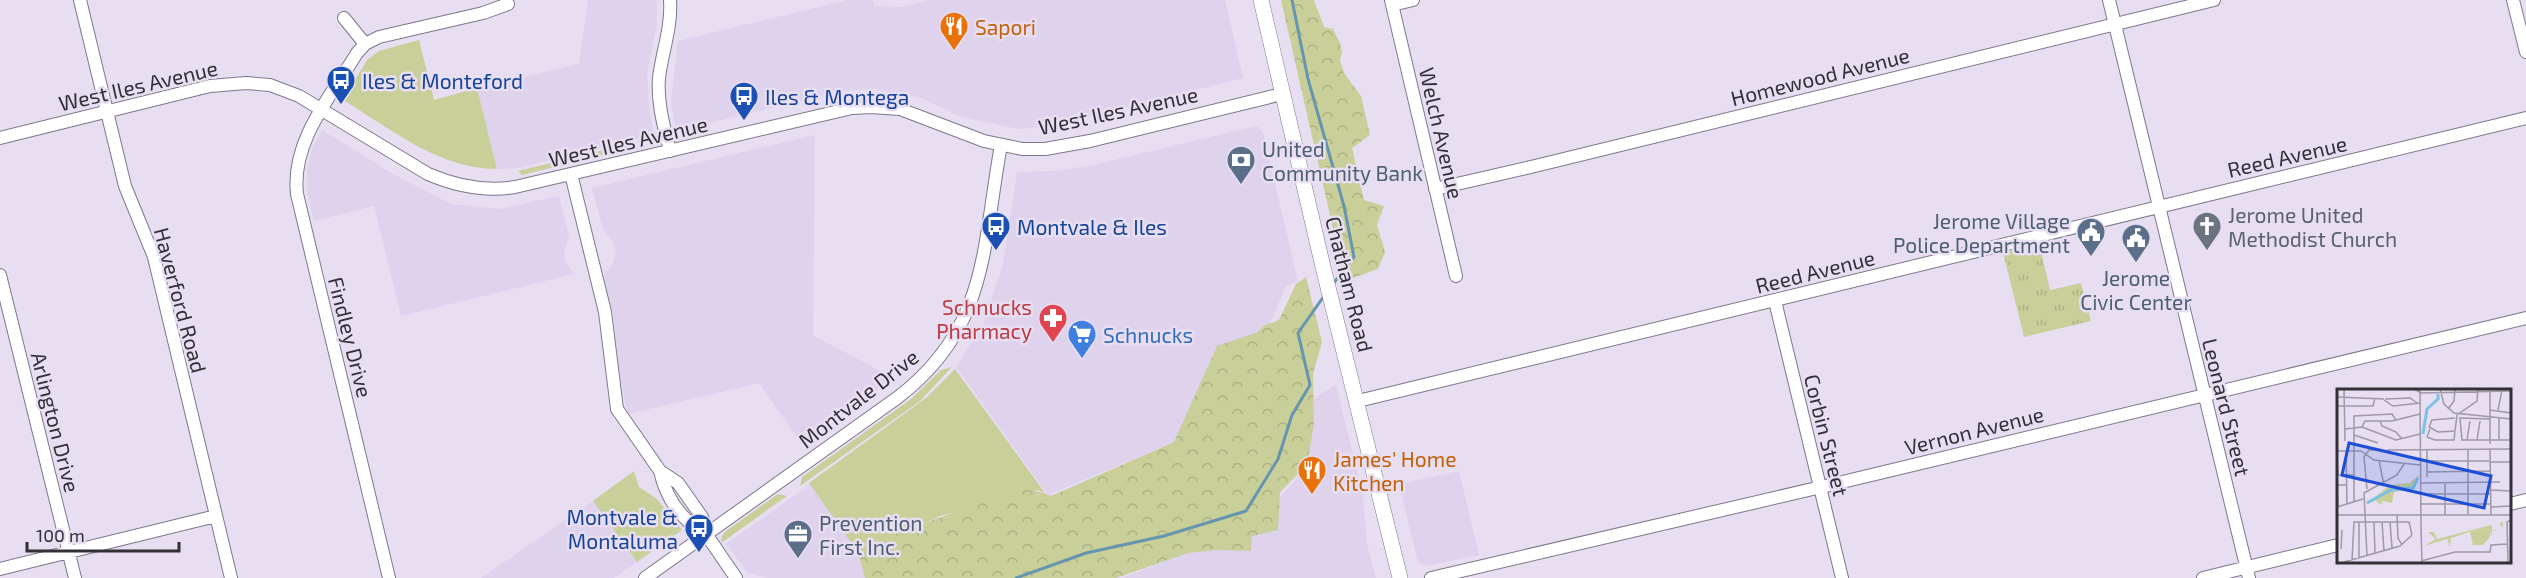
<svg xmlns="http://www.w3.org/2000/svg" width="2526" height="578" font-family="'Exo 2',sans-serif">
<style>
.built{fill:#ded2ed}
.grass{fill:#c8cf99}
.forest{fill:url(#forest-crowns)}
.park{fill:url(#park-tufts)}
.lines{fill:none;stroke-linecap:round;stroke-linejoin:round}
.stream{stroke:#6695af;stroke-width:3}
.minor-casing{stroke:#7f7789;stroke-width:14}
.major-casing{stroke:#7f7789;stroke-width:16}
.minor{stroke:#fff;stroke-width:12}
.major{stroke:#fff;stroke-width:15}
.labels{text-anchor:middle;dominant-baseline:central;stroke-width:5;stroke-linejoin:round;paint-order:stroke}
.food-label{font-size:21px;fill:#c56008;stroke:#e7def2;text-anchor:start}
.street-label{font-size:21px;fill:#322f36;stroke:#e7def2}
.transit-label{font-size:21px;fill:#164399;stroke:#e7def2;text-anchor:start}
.service-label{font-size:21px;fill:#4e5e75;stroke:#e7def2;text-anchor:start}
.worship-label{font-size:21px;fill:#5b616d;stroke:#e7def2;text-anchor:start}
.health-label{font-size:21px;fill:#be3a42;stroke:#e7def2;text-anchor:end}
.shop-label{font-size:21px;fill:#366cbe;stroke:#e7def2;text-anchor:start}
.inset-river{fill:none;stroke:#7cc1e3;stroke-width:3}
.inset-road{fill:none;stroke:#9f98a7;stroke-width:1.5}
.view{fill:#1d4ed8;fill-opacity:0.15;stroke:#1d4ed8;stroke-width:3}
.inset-edge{fill:none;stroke:#322f36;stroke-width:3}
</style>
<defs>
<pattern id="forest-crowns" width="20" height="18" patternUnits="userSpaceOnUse" patternTransform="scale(1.5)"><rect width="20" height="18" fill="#c8cf99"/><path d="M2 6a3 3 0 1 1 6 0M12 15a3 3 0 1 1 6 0" fill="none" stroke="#acb284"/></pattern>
<pattern id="park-tufts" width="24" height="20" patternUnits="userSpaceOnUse" patternTransform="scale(1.5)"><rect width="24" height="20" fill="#c8cf99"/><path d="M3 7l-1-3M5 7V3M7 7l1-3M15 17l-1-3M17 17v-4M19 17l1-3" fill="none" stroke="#acb284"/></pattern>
</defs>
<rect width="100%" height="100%" fill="#e7def2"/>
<path class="built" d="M588 0H657V25L647 73 649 107 654 135 519 168 497 169 477 88 579 64Z
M848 0H873L874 6 902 7 929 0H1225L1243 78 1053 126 1031 128 1019 129 961 117 922 98 875 89 842 91 676 131 671 101 678 41Z
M1257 126 1263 133 1298 281 1286 286 1266 333 1176 441 1048 495 956 367 983 325 1003 264 1017 172 1055 171 1093 165Z
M322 130 395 175 451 204 499 209 559 196 569 236 564 253 565 261 574 274 401 316 374 206 314 221 307 190V169L312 149Z
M815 135 813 335 893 378 801 443 759 383 628 414 620 378 614 319 603 276 612 265 616 252 614 243 603 229 592 188Z
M1336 384 1363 497 1367 544 1376 578H1122L1200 548 1264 516 1299 476 1309 402Z
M1459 471 1479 555 1426 566 1418 562 1399 484Z
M814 482 886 578H766L747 572 726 544Z
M593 501 637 562 614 578H481Z"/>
<path class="grass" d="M419 40 434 100 477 88 497 169C439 169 391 129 343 100L367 60 379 51Z
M604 150 603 155 522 175 518 171Z
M952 367 920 401 800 486 802 477 911 399 941 370Z
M955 369 1045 493 1038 490 940 516 903 533 855 548 809 483 926 398Z
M634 471 639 487 657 499 682 530 637 562 593 501Z
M778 494 787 496 721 543 722 536 726 531Z"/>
<path class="forest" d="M1281 0H1314L1324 27 1333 29 1340 43 1342 52 1340 60 1344 73 1361 96 1370 135 1352 148 1364 200 1384 206 1377 225 1385 252 1378 269 1353 278 1340 259Z
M1306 277 1322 342 1313 374 1314 424 1307 465 1280 492 1278 530 1252 536 1251 551 1216 550 1188 553 1116 578H865L857 548 1012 491C1027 489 1037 490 1051 496L1174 442 1217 346 1258 332 1263 326 1279 320 1296 284Z"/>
<path class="park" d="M2039 243 2050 290 2081 283 2091 321 2024 337 2003 252Z"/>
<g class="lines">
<path class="stream" d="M1292 0 1308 79 1344 206 1354 257 1333 284
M1016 578 1086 553 1164 536 1246 511 1278 459 1292 415 1310 385 1298 333 1324 296"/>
<g class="minor-casing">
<path id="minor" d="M80 0 125 186 154 257 231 578
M670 0C672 27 662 52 659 78 657 103 664 127 670 151
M1391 0 1456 276
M2109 0 2249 578
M2513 0 2526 52
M1392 5 1413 0
M344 18 365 44
M0 138 210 86 246 83 270 85 299 96 428 174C456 186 484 192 515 187L852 108 871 107 900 109 984 141 1022 149H1045L1090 141 1282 94
M571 174 605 312 617 409 660 471 678 483 702 517 706 534 736 578
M1435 189 1535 166 2214 0
M0 275 75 578
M1775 301 1842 578
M1358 401 2526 118
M660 471C666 498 681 520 706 534
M2510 504 2526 500
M0 569 216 516
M389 578 297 194C291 141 331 96 357 53L365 44 379 37 483 13 508 4
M645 578 897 398C989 328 982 248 1001 145
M1431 578 1834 484 2526 318
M2203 578 2338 545"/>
</g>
<g class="major-casing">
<path id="major" d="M1261 0 1323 267 1400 578"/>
</g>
<use href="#minor" class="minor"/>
<use href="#major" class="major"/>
</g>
<defs>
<g id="restaurant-pin" transform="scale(1.5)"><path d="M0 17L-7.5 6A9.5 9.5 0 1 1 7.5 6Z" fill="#e8710a" stroke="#e7def2"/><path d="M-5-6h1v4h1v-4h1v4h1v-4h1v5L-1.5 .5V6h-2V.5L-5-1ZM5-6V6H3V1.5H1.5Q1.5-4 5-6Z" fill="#fff"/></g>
<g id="bus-pin" transform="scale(1.5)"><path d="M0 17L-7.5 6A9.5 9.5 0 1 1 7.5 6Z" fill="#1a4fb4" stroke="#e7def2"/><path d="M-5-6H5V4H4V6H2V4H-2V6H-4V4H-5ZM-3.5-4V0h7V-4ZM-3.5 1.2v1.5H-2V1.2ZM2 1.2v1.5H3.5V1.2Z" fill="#fff"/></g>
<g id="bank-pin" transform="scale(1.5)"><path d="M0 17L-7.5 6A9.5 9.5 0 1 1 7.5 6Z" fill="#5c6f8a" stroke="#e7def2"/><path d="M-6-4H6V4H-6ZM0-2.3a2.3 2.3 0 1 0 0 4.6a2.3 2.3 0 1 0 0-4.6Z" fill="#fff"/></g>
<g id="church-pin" transform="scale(1.5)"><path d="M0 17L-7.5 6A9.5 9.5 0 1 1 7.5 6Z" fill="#6b7280" stroke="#e7def2"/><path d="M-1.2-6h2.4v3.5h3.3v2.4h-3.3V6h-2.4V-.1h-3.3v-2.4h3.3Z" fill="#fff"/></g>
<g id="civic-pin" transform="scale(1.5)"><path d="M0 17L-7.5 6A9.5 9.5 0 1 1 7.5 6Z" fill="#5c6f8a" stroke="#e7def2"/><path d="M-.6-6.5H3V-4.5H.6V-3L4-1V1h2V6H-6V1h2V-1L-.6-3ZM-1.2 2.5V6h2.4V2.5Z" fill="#fff"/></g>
<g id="pharmacy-pin" transform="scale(1.5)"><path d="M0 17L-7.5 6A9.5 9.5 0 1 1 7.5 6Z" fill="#e0444e" stroke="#e7def2"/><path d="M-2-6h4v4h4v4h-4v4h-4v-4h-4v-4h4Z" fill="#fff"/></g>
<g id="supermarket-pin" transform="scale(1.5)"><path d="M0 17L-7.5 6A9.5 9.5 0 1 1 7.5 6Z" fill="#3f7fe0" stroke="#e7def2"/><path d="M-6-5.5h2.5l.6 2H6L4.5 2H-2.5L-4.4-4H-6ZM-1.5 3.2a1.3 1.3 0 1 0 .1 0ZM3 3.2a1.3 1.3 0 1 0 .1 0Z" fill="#fff"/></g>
<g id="office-pin" transform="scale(1.5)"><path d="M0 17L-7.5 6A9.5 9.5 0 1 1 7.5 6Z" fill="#5c6f8a" stroke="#e7def2"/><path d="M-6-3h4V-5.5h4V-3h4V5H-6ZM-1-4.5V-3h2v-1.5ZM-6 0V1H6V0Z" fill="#fff"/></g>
</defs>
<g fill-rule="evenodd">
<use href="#restaurant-pin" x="954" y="26"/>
<use href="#bus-pin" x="341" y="80"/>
<use href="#bus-pin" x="744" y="96"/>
<use href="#bank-pin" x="1241" y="160"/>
<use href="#bus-pin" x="996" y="226"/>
<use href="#church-pin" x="2207" y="226"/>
<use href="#civic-pin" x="2091" y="232"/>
<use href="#civic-pin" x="2136" y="238"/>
<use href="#pharmacy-pin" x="1053" y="318"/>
<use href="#supermarket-pin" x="1082" y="334"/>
<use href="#restaurant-pin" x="1312" y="470"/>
<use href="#bus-pin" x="699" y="528"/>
<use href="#office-pin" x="798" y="534"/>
</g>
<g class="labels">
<g class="food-label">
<text x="975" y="26">Sapori</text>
<text x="1333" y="458">James' Home<tspan x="1333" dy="24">Kitchen</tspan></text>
</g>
<g class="street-label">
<text transform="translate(1820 76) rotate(-14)">Homewood Avenue</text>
<text transform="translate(138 85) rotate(-13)">West Iles Avenue</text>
<text transform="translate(1118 110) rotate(-12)">West Iles Avenue</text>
<text transform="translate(1442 133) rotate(77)">Welch Avenue</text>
<text transform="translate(628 141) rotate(-13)">West Iles Avenue</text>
<text transform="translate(2287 156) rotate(-13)">Reed Avenue</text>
<text transform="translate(1815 271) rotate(-14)">Reed Avenue</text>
<text transform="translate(1350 284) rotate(76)">Chatham Road</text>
<text transform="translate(181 300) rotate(75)">Haverford Road</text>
<text transform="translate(351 337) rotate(76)">Findley Drive</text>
<text transform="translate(858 398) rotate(-38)">Montvale Drive</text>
<text transform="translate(2227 407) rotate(76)">Leonard Street</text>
<text transform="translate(56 422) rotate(76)">Arlington Drive</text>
<text transform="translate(1974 430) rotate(-14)">Vernon Avenue</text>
<text transform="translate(1827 435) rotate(76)">Corbin Street</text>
</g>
<g class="transit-label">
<text x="362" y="80">Iles &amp; Monteford</text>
<text x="765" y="96">Iles &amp; Montega</text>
<text x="1017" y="226">Montvale &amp; Iles</text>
<text x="678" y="516" text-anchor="end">Montvale &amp;<tspan x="678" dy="24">Montaluma</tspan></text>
</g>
<g class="service-label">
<text x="1262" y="148">United<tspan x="1262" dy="24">Community Bank</tspan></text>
<text x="2070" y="220" text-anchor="end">Jerome Village<tspan x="2070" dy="24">Police Department</tspan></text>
<text x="2136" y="277" text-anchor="middle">Jerome<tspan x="2136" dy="24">Civic Center</tspan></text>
<text x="819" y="522">Prevention<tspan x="819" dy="24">First Inc.</tspan></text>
</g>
<g class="worship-label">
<text x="2228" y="214">Jerome United<tspan x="2228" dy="24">Methodist Church</tspan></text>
</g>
<g class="health-label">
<text x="1032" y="306">Schnucks<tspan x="1032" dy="24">Pharmacy</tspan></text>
</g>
<g class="shop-label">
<text x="1103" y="334">Schnucks</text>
</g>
</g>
<g transform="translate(2337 389)">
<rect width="174" height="174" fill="#e7def2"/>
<path d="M146 139 153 142V148L146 156H136L133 143Z" fill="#c8cf99"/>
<path d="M82 86 77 100 57 103 55 114 46 112 44 116 38 111 29 115 53 96 72 94ZM166 133V139L162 134 155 136V141L163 142H155V148L153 142 145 139 114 149 113 158 110 150 87 157 99 150 91 143H97L100 150Z" fill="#c8cf99"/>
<path class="inset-river" d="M86 45 90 20 101 10V5M30 114 54 101 76 99 81 89"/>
<path class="inset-road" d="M7 0 8 52M77 0 84 4 174 2M83 0 84 140M103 0 107 15 117 24 174 30M153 2V55M0 8 47 10M48 10 73 9 80 14M47 11 56 17 83 14M0 17H36L38 9M111 20 117 12 118 1M153 21 174 24M161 21 165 1M162 28V51M118 29 95 31 92 38 101 43 118 42 120 26 140 12 141 0M122 29 153 30M123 30 125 51H174M43 32 45 37 59 43 65 50M25 38 28 32H55L83 25M8 40 25 38 59 51 83 45M93 40 90 48 98 51H117L118 42M17 46 41 54M130 51 133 32M140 51 143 32M131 60V126M153 60 154 126M50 61 174 60M90 61V88M0 62H24L37 71 83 76M9 62 10 115M0 71 1 86H18M42 71 47 97M90 72H153M153 73H174M90 83 153 82M83 94 163 93M108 94V126M30 100 27 68 32 61H41M154 101 174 102M83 105H154M17 112V27L55 25 59 31M84 115H154M0 118 26 110M1 118 0 96H9M154 118 174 117M0 126H174M60 126 61 149 65 156M22 133V169M37 133 38 164M45 133 47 162M53 133 55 159M84 140 85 174M4 160 5 141M30 167 27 104 60 86 67 75M15 171 17 133H72L75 146M84 172 118 163H153L154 156 170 155M7 173 63 157 75 146M171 174 170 133 174 131"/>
<path class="view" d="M12 54 154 87 147 119 5 86Z"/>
<rect width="174" height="174" class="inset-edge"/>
</g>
<path d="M27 542v9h152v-9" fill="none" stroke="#322f36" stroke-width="3"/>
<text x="36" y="542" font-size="18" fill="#322f36" stroke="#e7def2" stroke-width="4.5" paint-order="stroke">100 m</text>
</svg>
